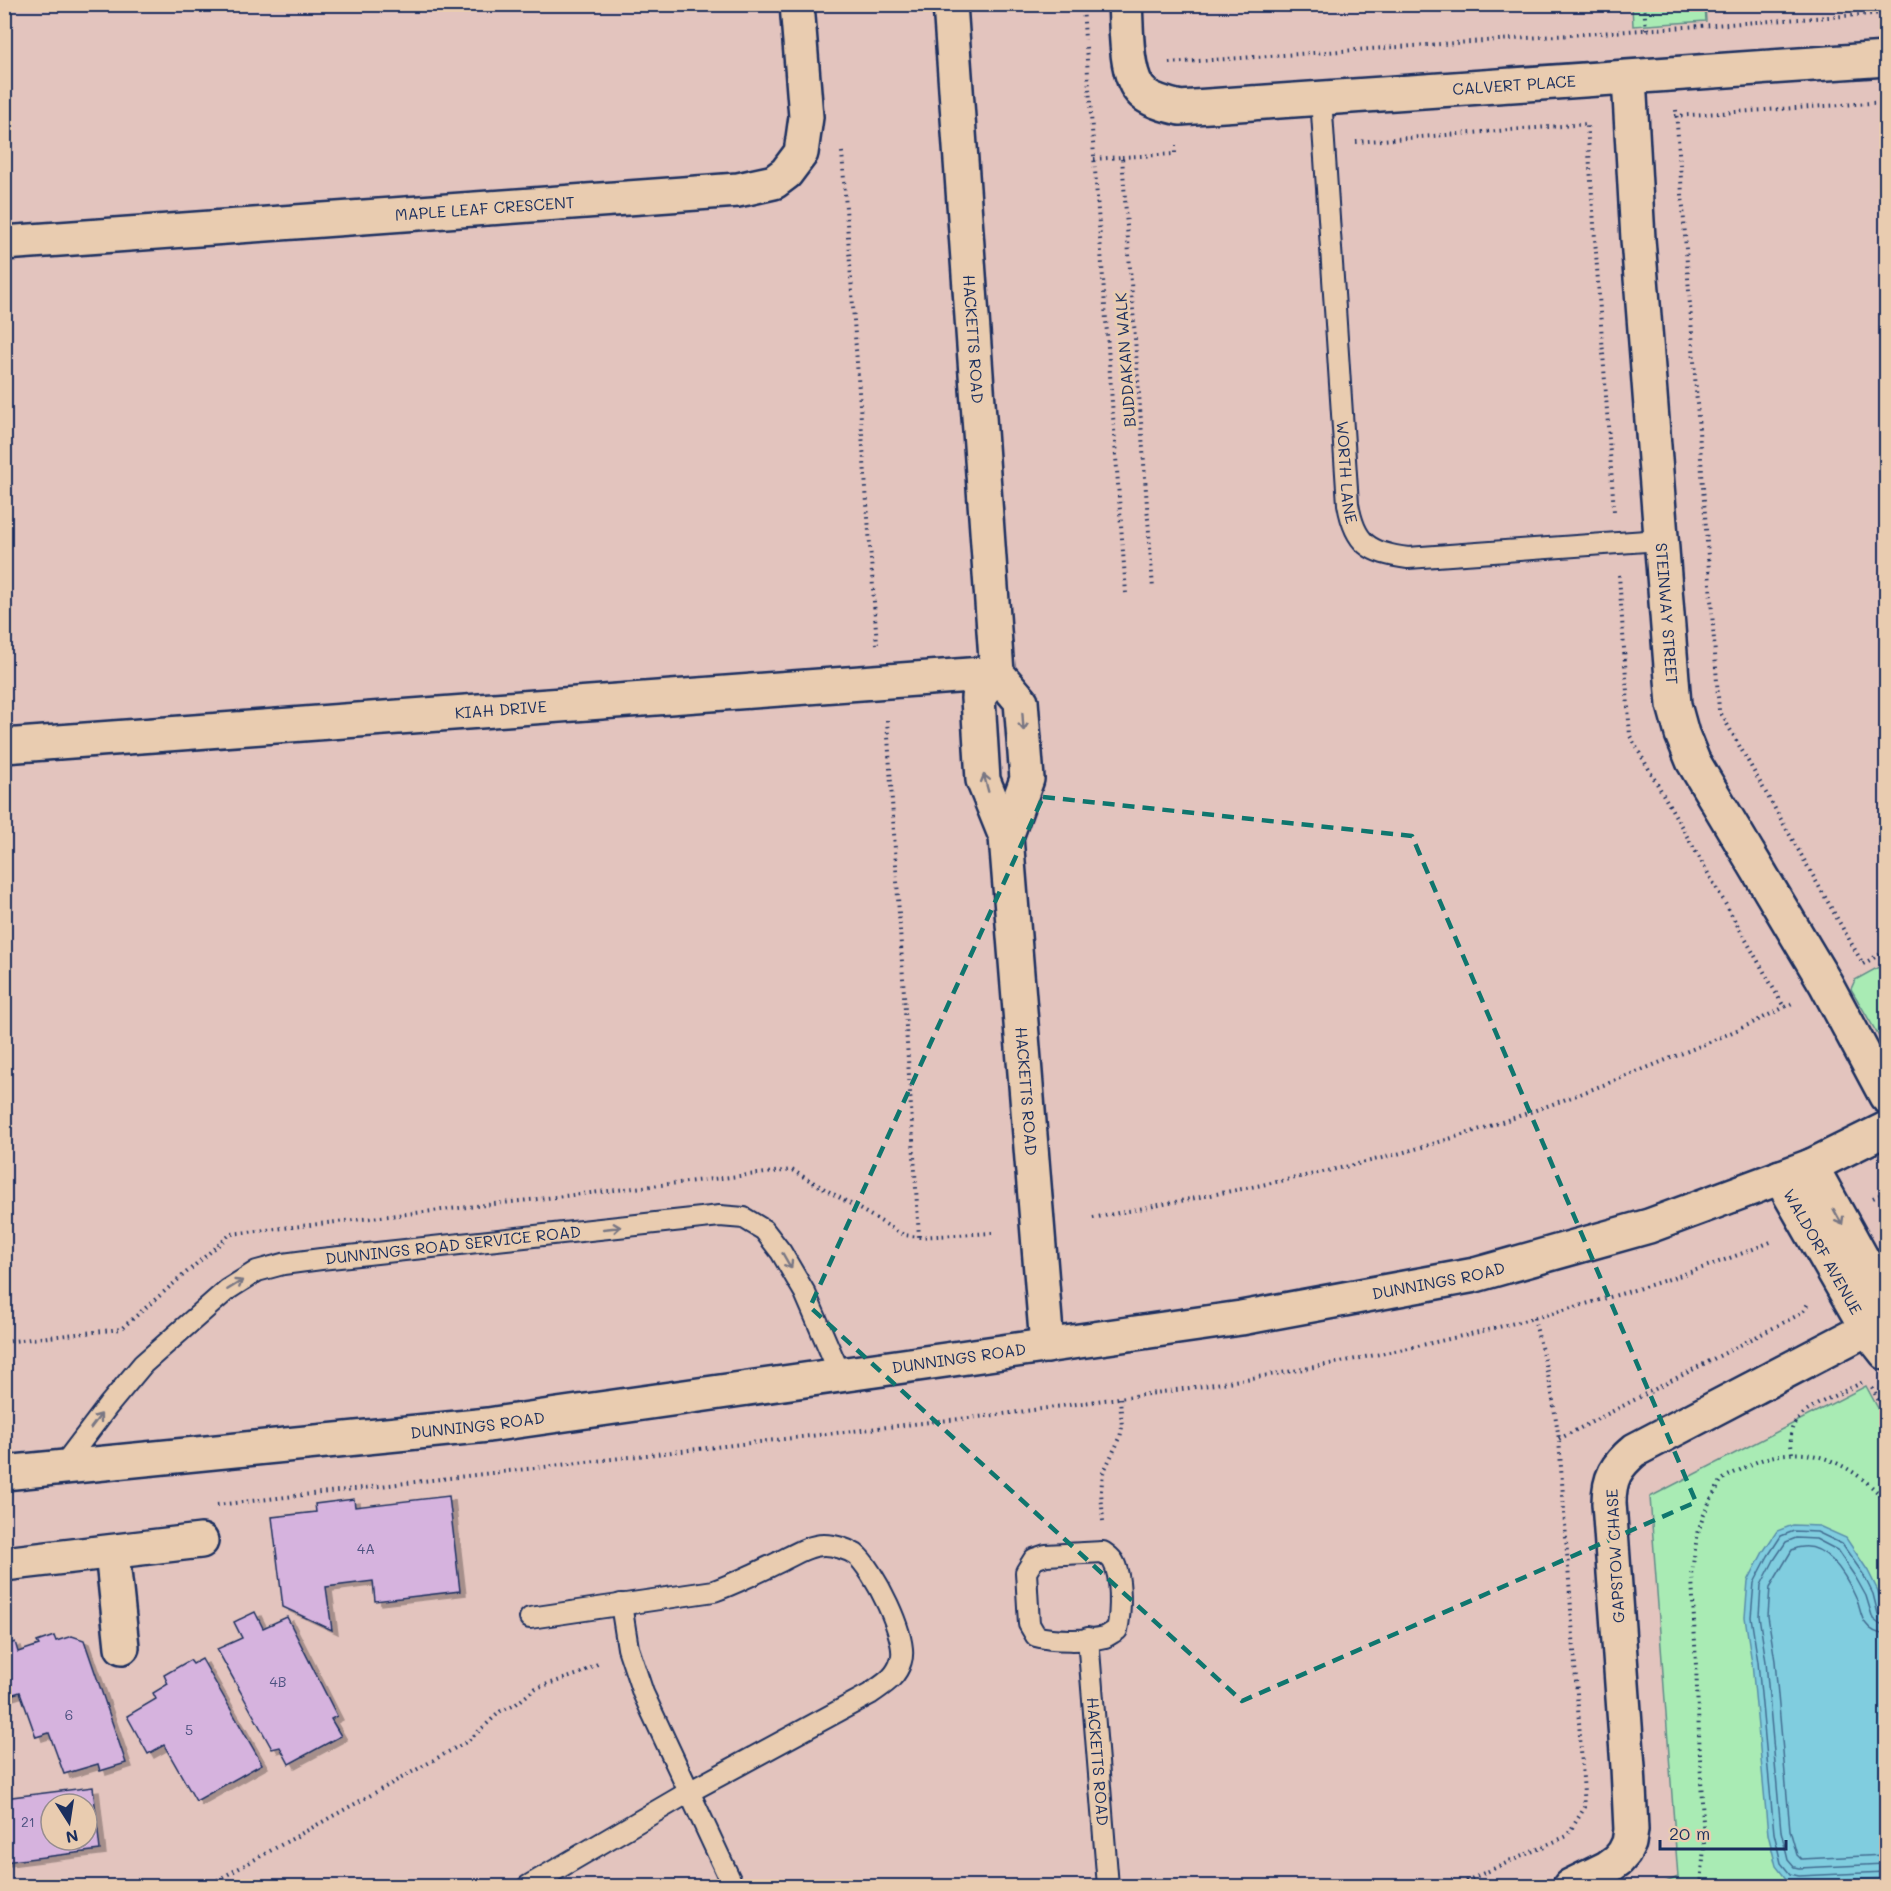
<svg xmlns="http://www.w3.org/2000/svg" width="1891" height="1891" font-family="Mali,sans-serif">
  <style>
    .green { fill: #a9ebb4; stroke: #628d89; stroke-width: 1.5 }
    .water { fill: #80cddf; stroke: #588eab; stroke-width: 1.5 }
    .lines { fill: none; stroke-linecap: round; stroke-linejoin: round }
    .shore { stroke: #436e92; stroke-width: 1.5 }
    .building { fill: #d6b3de; stroke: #1b2f5e; stroke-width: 1.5; fill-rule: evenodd; filter: url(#shadow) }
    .service-casing { stroke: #1b2f5e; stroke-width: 24 }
    .minor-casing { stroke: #1b2f5e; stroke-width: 38 }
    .tertiary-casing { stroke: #1b2f5e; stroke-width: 38 }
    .path { stroke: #1b2f5e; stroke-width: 4; stroke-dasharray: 1.5 4.5; stroke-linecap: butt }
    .service { stroke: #e9ccb0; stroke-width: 20 }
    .minor { stroke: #e9ccb0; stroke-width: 33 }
    .tertiary { stroke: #e9ccb0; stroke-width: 33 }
    .oneway { stroke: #787683 }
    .marked { fill: none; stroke: #0f766e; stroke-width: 4.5; stroke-dasharray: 12 8; stroke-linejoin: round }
    .labels { text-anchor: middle; stroke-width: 6; stroke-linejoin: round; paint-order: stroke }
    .number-label { font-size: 14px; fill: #4a507e }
    .street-label { font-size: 16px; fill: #1b2f5e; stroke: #e9ccb0 }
  </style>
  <defs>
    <filter id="shadow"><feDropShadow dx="6" dy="4" stdDeviation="0" flood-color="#0004"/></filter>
  </defs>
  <rect width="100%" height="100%" fill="#e3c4be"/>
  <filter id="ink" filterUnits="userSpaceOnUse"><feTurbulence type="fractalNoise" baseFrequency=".0167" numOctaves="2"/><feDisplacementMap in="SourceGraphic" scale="12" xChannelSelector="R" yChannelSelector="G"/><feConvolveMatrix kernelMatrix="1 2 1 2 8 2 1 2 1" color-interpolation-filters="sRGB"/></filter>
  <g filter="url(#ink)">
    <path class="green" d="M1632,5H1705L1706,21L1633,26Z
      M1886,963V1046L1881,1040L1851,989L1855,980Z
      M1866,1386L1886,1423V1886H1657L1678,1877L1650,1497Z"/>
    <path class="water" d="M1793,1525L1819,1526L1846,1538L1868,1571L1878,1591L1886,1621V1878L1798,1882L1787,1880L1776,1866L1768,1834L1752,1663L1745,1617L1748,1581L1763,1552L1777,1531Z"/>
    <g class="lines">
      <path class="shore" d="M1886,1617L1878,1614L1873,1594L1863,1574L1842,1544L1817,1532L1794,1531L1781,1536L1768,1556L1754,1583L1751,1617L1758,1662L1774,1833L1781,1863L1790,1874L1799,1876L1886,1872
        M1886,1625L1878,1623L1873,1619L1866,1596L1856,1578L1837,1550L1816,1539L1796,1538L1786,1542L1774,1560L1761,1585L1759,1616L1766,1662L1781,1831L1788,1860L1794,1867L1799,1868L1886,1864
        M1886,1634C1878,1634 1871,1631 1866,1624C1860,1617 1860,1606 1856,1598C1846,1575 1823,1535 1792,1550L1770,1587L1768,1616L1775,1661L1790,1830L1797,1855L1801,1859L1886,1855"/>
    </g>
    <path class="building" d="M449,1496L460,1591L375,1601L373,1581L326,1587L332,1630L283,1607L272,1517L316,1512L315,1504L354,1499L355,1507Z
      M255,1612L263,1628L287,1617L337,1716L331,1719L341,1736L289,1764L280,1747L272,1749L217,1649L242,1638L234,1622Z
      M54,1636L56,1641L72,1636L84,1640L126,1763L100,1771L98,1764L64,1774L49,1733L36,1737L20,1692L4,1697V1646L15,1642L18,1652L39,1645L37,1642Z
      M202,1659L262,1764L196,1801L164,1745L148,1754L127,1716L156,1699L153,1693L168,1684L164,1675L190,1660L193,1664Z
      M93,1787L100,1850L4,1862V1798ZM51,1804H87V1840H51Z"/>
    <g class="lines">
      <g class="service-casing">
        <g id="service">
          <path id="s1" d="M1321,98L1348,504C1355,544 1369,553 1408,558L1660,540"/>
          <path id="s2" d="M61,1468L108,1406L143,1364L227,1290L257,1271L283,1264L321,1259L720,1216L744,1218L764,1230L781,1252L805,1293L840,1374"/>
          <path d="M1103,1552C1106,1554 1111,1558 1113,1561C1122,1576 1121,1613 1117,1630C1113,1632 1109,1635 1105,1637C1088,1641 1052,1641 1036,1636L1029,1624L1026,1572L1034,1559L1046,1555Z"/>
          <path d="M621,1604L628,1648L643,1693L733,1886"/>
          <path id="s3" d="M1088,1638L1108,1886"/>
          <path d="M528,1886L689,1792L870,1694C884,1684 896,1678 901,1661C909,1639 873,1568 855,1554C847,1549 834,1545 824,1545C808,1545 792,1556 777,1563C756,1573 736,1583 714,1591L530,1618"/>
        </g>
      </g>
      <g class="minor-casing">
        <g id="minor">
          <path id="s4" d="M1125,4C1127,28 1124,80 1145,95C1155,102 1168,105 1180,108L1886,59"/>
          <path id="s5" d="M1629,78L1638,239L1674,705L1682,734L1693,761L1826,984L1886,1096"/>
          <path id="s6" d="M4,243L738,190L774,182L786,173L801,153L806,117L797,4"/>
          <path id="s7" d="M4,746L997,673"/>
          <path d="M1811,1166L1886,1302"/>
          <path id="s8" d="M1780,1177L1867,1329L1886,1353"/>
          <path d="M112,1552L122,1647"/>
          <path d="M4,1564L201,1541"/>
          <path d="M1570,1886L1607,1868L1618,1860L1624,1853L1629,1843L1631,1830L1628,1767L1609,1503C1609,1478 1616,1466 1635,1450L1886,1319"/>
        </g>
      </g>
      <g class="tertiary-casing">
        <g id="tertiary">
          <path id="s9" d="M950,4L997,673L1021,701L1027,779L1006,837"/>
          <path id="s10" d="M997,673L978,698L983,780L1006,837L1047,1346"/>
          <path id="s11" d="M4,1473L488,1425L1241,1318L1475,1275L1649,1226L1811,1166L1886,1129"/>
        </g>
      </g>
      <path class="path" d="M1083,4L1085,40
        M1644,4L1646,31
        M1086,47L1126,593
        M1169,63L1886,13
        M1676,110L1719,710L1863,964
        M1675,116L1886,102
        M1356,142L1587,124L1614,511
        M842,152L877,644
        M1122,157L1175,154V146
        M1094,159L1122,157L1153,589
        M1619,575L1630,736L1784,1007
        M887,720L919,1237
        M1863,964L1886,951
        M1873,1198L1886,1192
        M1093,1218C1187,1199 1281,1183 1374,1160C1466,1137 1556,1104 1644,1069C1695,1048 1746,1028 1794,1002
        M4,1342L121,1329L231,1234L792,1170L904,1235L919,1237L992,1233
        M1872,1388L1886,1414
        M1559,1439L1802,1313L1809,1302
        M1792,1453C1791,1445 1790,1437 1792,1429C1798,1408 1845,1392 1863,1382
        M217,1505L939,1421C1006,1415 1073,1404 1141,1395C1278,1376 1415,1350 1549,1314C1624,1294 1701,1271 1773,1241
        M1103,1521L1101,1491L1103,1473L1120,1438L1122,1427L1120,1398
        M207,1886L468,1741L501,1711L515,1705L536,1688L579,1674L601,1662
        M1455,1886L1567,1836L1585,1807L1559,1439L1551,1388L1534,1318
        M1701,1886L1704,1846L1692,1576C1695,1544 1698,1521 1715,1492C1717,1489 1719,1483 1722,1480C1728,1475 1739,1471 1746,1467C1799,1438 1848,1459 1886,1501"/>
      <use href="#service" class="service"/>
      <use href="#minor" class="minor"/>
      <use href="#tertiary" class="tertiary"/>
    </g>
    <defs><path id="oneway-shaft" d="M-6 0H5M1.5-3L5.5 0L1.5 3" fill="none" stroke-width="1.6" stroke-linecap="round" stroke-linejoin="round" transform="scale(1.5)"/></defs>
    <g class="oneway">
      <use href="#oneway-shaft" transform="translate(1023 722) rotate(86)"/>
      <use href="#oneway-shaft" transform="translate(986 783) rotate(-105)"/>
      <use href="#oneway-shaft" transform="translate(1838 1217) rotate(61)"/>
      <use href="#oneway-shaft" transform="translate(612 1228) rotate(-6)"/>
      <use href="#oneway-shaft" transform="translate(787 1261) rotate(60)"/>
      <use href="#oneway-shaft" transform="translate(235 1285) rotate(-32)"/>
      <use href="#oneway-shaft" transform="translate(96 1421) rotate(-53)"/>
    </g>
  </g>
  <path class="marked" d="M1043,797L1412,836L1696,1502L1242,1701L810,1307Z"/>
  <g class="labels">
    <g class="number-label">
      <text x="366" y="1554">4A</text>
      <text x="278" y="1687">4B</text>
      <text x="69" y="1720">6</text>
      <text x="189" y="1735">5</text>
      <text x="28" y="1827">21</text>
    </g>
    <g class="street-label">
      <text dy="6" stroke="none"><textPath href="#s4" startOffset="468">CALVERT PLACE</textPath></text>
      <text dy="6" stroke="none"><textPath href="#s6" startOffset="482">MAPLE LEAF CRESCENT</textPath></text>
      <text dy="6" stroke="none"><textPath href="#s9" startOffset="336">HACKETTS ROAD</textPath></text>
      <text transform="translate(1125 360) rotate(-94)" y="6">BUDDAKAN WALK</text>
      <text dy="6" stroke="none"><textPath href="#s1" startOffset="375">WORTH LANE</textPath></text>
      <text dy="6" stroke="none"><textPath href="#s5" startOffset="537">STEINWAY STREET</textPath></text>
      <text dy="6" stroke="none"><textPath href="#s7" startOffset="498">KIAH DRIVE</textPath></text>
      <text dy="6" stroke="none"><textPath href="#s10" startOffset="430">HACKETTS ROAD</textPath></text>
      <text dy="6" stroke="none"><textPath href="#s2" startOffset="478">DUNNINGS ROAD SERVICE ROAD</textPath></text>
      <text dy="6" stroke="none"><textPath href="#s8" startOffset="86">WALDORF AVENUE</textPath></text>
      <text dy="6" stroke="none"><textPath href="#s11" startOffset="1448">DUNNINGS ROAD</textPath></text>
      <text dy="6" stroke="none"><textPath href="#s11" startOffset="962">DUNNINGS ROAD</textPath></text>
      <text dy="6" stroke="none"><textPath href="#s11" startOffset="476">DUNNINGS ROAD</textPath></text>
      <text transform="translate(1615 1556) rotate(-93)" y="6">GAPSTOW CHASE</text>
      <text dy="6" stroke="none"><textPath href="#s3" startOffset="124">HACKETTS ROAD</textPath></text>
    </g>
  </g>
  <rect width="1891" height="1891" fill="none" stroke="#e9ccb0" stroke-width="24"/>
  <rect x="12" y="12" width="1867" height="1867" fill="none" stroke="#1b2f5e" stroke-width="2" filter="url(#ink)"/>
  <g transform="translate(69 1822) rotate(168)"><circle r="28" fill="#e9ccb0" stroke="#978d8f" stroke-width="1.5"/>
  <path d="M0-4.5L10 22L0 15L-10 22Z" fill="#1b2f5e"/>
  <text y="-9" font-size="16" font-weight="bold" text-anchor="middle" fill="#1b2f5e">N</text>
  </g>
  <path d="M1660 1840v9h126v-9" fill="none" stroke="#1b2f5e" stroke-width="3"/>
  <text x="1669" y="1840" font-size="18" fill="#1b2f5e" stroke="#e9ccb0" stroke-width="4.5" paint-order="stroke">20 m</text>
</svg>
